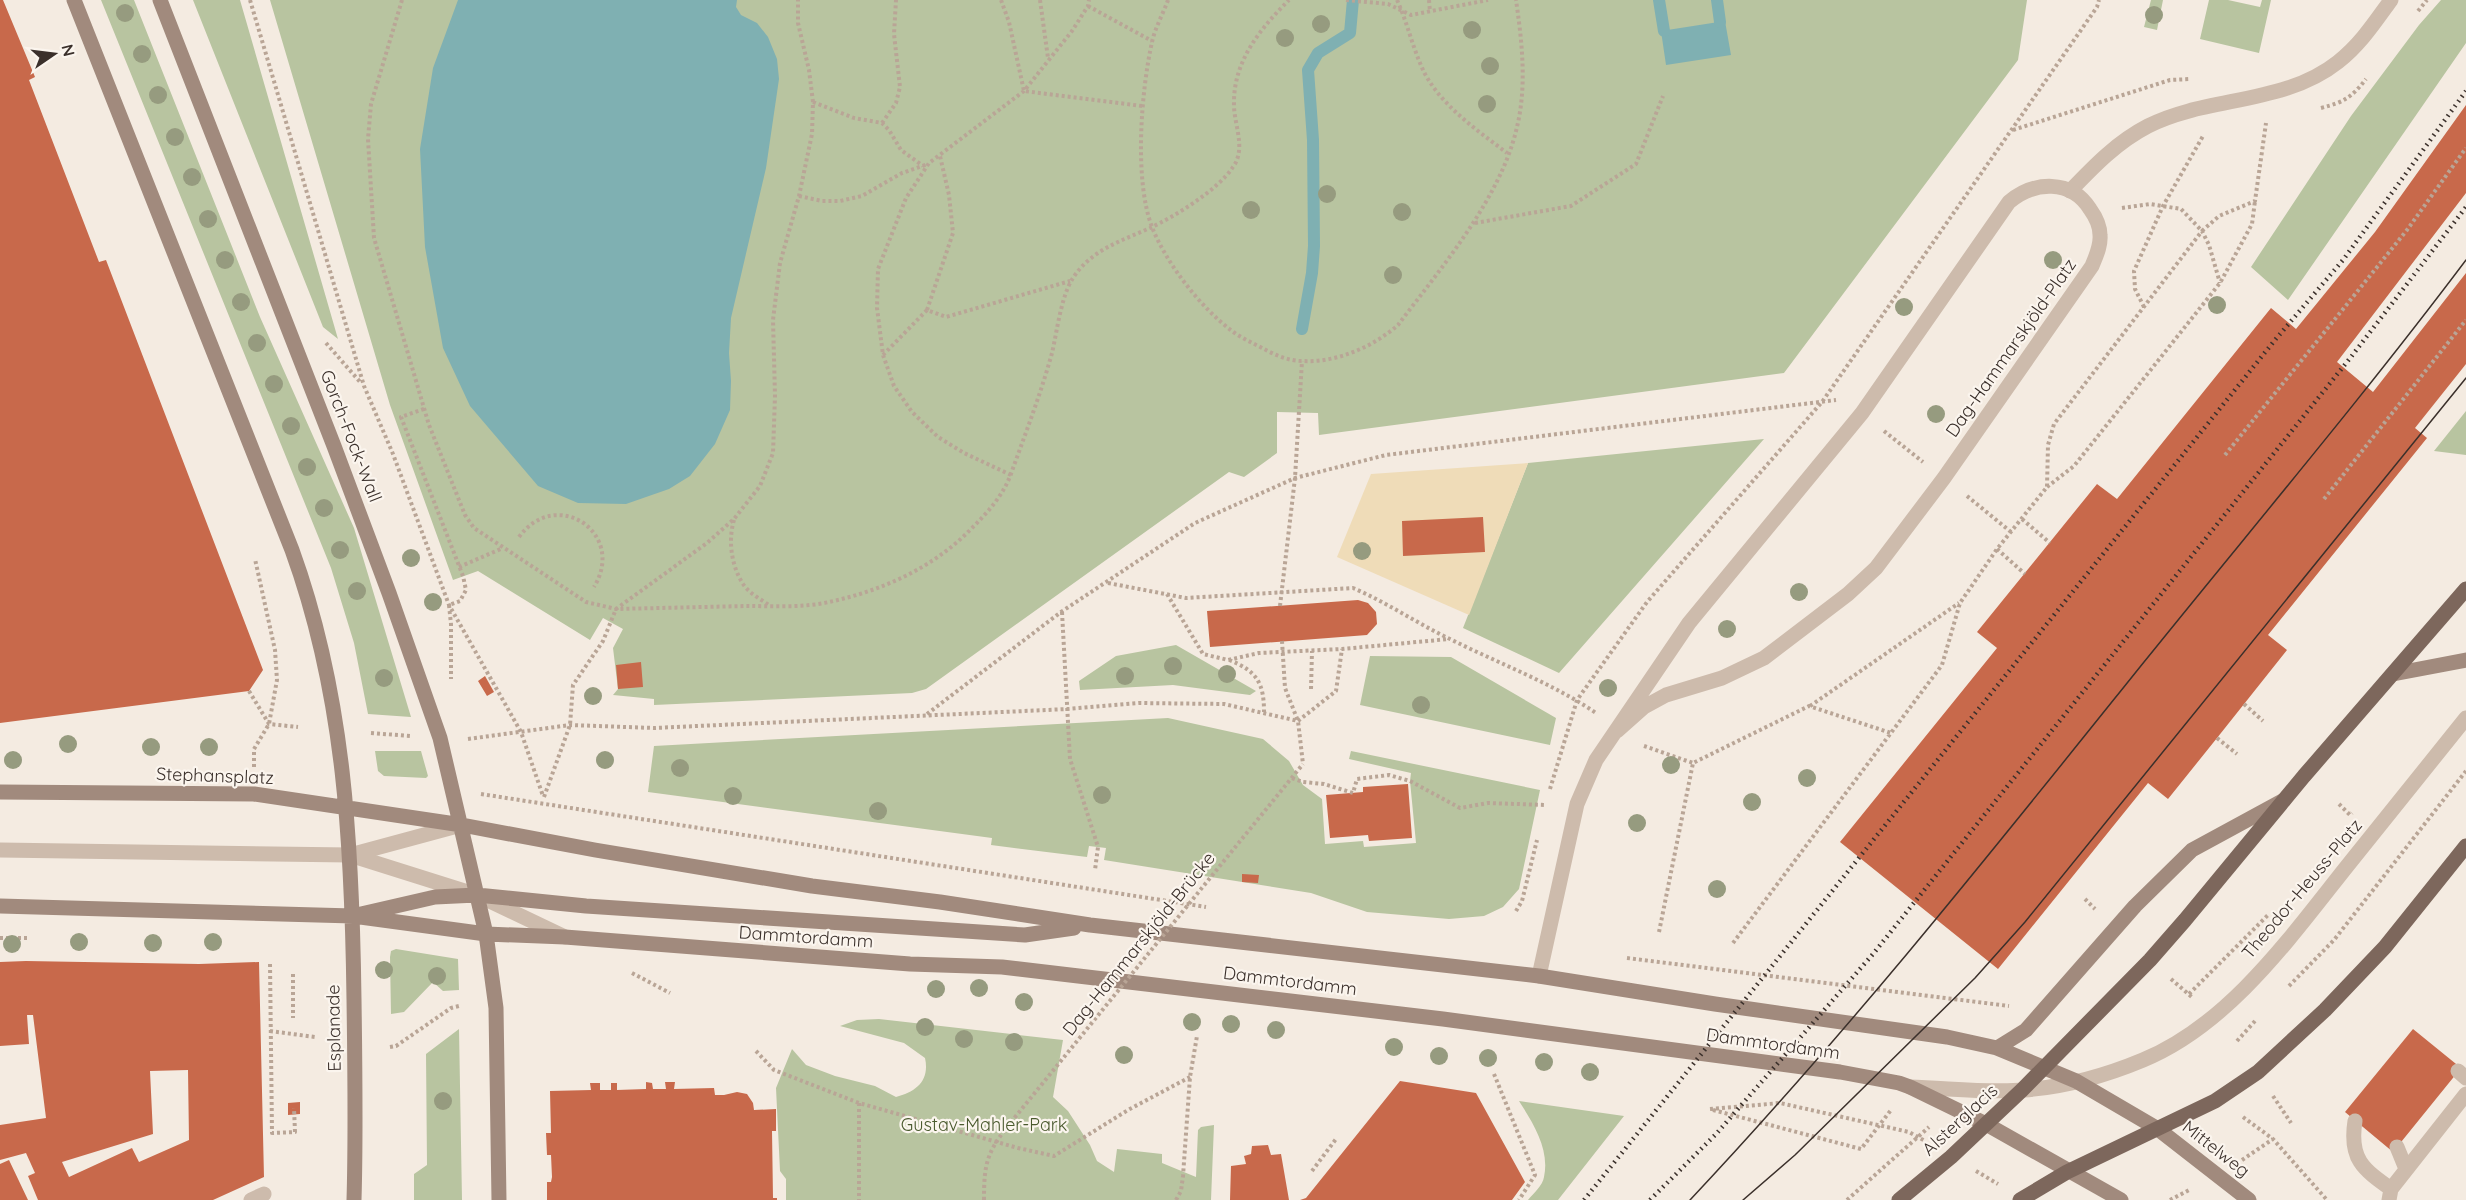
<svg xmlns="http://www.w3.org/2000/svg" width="2466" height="1200" font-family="Quicksand,sans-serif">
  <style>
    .green { fill: #b8c4a0 }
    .sand { fill: #efdcb8 }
    .water { fill: #7fb0b2 }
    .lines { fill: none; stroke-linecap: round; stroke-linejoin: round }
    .stream { stroke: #7fb0b2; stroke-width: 12 }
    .building { fill: #c8694b; fill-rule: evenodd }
    .path { stroke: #b9a596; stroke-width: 4; stroke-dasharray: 3 3; stroke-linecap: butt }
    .lane { stroke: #cdbbac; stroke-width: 15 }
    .street { stroke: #cdbbac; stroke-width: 15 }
    .secondary { stroke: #a18a7d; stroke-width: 15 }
    .primary { stroke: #7d675c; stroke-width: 15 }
    .tram { stroke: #3b302b; stroke-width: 1.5 }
    .rail { stroke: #3b302b; stroke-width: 4.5; stroke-dasharray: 1.5 4.5; stroke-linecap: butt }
    .path-bridge { stroke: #b9a596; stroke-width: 4; stroke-dasharray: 3 3; stroke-linecap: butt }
    .tree { fill: #969b7f }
    .labels { text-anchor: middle; stroke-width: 4.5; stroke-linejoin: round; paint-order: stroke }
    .street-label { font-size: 18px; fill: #3b302b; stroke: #fbf5ee }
    .park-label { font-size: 18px; fill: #4a5a2e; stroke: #fbf5ee }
  </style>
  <rect width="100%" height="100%" fill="#f4ebe1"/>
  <path class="green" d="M101,0H134L260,317L354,528L411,717L368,714L354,643L331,568Z
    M193,0H240L338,339L323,327Z
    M270,0H2027L2018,60L1784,373L1319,435L1318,413L1277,412V453L1244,477L1229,472L926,689L912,693L654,705V699L613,695L618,689L613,648L623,629L603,618L590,640L478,571L453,580L390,405Z
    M2151,0H2163L2157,30L2144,27Z
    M2209,0H2228L2260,7L2262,0H2271L2259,53L2200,39Z
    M2441,0H2466V43L2288,300L2251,267L2351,116L2419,25Z
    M2466,411V455L2434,451Z
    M1764,439L1559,673L1463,628L1528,463Z
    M1176,645L1256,691L1250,695L1173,685L1080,690L1079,681L1116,656Z
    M1370,656L1451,657L1556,718L1550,745L1360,705Z
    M1168,718L1263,739L1289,761L1303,785L1322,799L1325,844L1363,841L1364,847L1416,843L1410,781L1411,773L1349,759L1351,751L1540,790L1519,889L1503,907L1484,916L1449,919L1367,912L1311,893L1104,860L1106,848L1089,846L1087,857L991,845L992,838L648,792L654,746Z
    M375,751H421L428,776L426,778L384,776L378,771Z
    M396,949L458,959L459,990L443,991L433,982L404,1012L391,1014L390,957L391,951Z
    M879,1019L1063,1040L1053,1097L1068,1111L1090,1145L1097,1161L1114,1172L1117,1149L1162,1154V1163L1196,1177L1198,1130L1201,1127L1214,1125L1211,1200H786V1179L780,1171L776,1088L792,1049L806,1065L835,1076L875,1086L896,1097C916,1092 930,1081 925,1058L904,1043L840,1026L857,1020Z
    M459,1029L462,1200H414V1174L427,1165L426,1054Z
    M1519,1101L1624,1116L1558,1200H1528C1533,1194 1543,1185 1544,1177C1550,1149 1533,1123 1519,1101Z"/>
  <path class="sand" d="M1528,463L1469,615L1337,557L1371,474Z"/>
  <path class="water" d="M458,0H737L736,7L741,15L757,23L768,37L777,59L779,79L766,168L731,318L729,353L731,381L730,410L715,444L690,476L669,489L626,504L578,503L538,486L470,406L443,348L425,247L420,149L433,68Z
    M1725,21L1731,55L1666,65L1661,31Z"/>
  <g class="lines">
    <path class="stream" d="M1659,0L1664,31
      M1717,0L1720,22
      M1302,329L1312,273L1314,246L1313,140L1308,70L1318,53L1350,33L1353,0"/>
  </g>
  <path class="building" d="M0,0H3L35,77L29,80L99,262L106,260L263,670L249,691L0,723Z
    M2466,105V193L2337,362L2373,392L2466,273V364L2415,428L2427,438L2268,635L2287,650L2217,738L2168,799L2148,783L1998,969L1840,842L1997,648L1977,632L2097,484L2117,499L2271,308L2296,329L2375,232Z
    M1483,517L1485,552L1403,556L1402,521Z
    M1358,600L1368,603L1376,612L1377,624L1367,635L1210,647L1207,611Z
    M641,662L643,687L618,689L616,665Z
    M485,676L494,692L487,696L478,681Z
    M1408,784L1412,838L1369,841L1368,835L1330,838L1326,795L1363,792V787Z
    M1242,874L1259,875L1258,883L1242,882Z
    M26,961L199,964L259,962L264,1177L213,1200H38L28,1176L35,1173L26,1153L0,1160V1125L46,1118L33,1015H27L29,1044L0,1046V962ZM188,1070L189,1140L139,1162L132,1148L69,1177L62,1162L153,1134L150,1071Z
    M2413,1029L2461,1068L2393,1152L2345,1112Z
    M1400,1081L1476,1093L1525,1182L1512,1200H1300L1306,1198Z
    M646,1082L652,1083L653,1089H666L665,1082H675L674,1089L714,1088L715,1095H724L737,1092L747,1094L753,1103L754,1110L776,1109V1131H772L773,1198H777V1200H547V1182H551L552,1177L551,1155H547L546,1133H551L550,1091L591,1090L590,1083H600V1090H611V1083H617V1090L646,1089Z
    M300,1102V1114L288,1115V1103Z
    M1268,1145L1271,1155L1281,1154L1289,1200H1230L1231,1166L1246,1164L1244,1156L1251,1154L1252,1146Z
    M9,1160L28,1200H0V1164Z"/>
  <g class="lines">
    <path class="path" d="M250,0L364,386L393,454L449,605L521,732L543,796
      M402,0L371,104L368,139L374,238L429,425L465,515L474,528L586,602L616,609C659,608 703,607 746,606C773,606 803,608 829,602C881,591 933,568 970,530C988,512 1004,495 1012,471C1026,432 1041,393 1052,353C1057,332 1061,296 1073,278C1091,250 1121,241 1150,228C1175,216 1217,191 1233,167C1247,148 1233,123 1234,102C1234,60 1261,28 1289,0
      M1001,0L1009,22L1024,91L1142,106
      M1040,0L1048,58
      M1168,0C1163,14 1155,28 1152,42C1141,92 1134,180 1152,227C1166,263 1201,308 1232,331C1241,338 1253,343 1264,349C1275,355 1289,361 1302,361C1336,363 1373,347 1398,325C1441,268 1501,198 1517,127C1527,86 1522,41 1516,0
      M1346,0L1388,4L1411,15L1488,0
      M1397,0C1408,24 1413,50 1425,74C1444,108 1477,130 1507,153
      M1429,0L1430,12
      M1088,6L1152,41
      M2418,11L2427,0
      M813,102L854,118L882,123L889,130L901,150L923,166
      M2321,108C2344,102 2351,98 2366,79
      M882,123L896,103L900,87L894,34L896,0
      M2013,130L2170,80L2190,79
      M799,196L822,201H840L862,196L902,173L928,164
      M2122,208L2150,204L2181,209L2202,231L2219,216L2255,201L2266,123
      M1475,223L1571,206L1636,164L1663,96
      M2144,307L2135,289L2134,271L2163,206L2203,136
      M927,310L953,233L949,195L940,156
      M326,343L361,383
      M883,355L927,310L946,317L1070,281
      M424,409L401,417L463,576L466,590L460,601L449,605
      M1884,431L1923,462
      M2225,455L2407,230L2466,148
      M1011,475L964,453L938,437L912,412L894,386L883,355L877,308L878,269L906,198L929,163L1024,91L1072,31L1088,6L1089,0
      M2047,487L2074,466L2220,283L2252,224L2255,201
      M1967,496L2011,532
      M2324,499L2466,320
      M2022,519L2050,543
      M734,520C728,540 731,565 743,584C749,593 760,599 769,605
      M519,537C556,486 627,533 594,587
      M1997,549L2025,574
      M459,567L503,548
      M1108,583L1186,598L1353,588C1388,603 1418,624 1452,640C1500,664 1552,683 1596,713
      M1167,594L1203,654L1228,660L1259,653L1342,649L1449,639
      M449,605L451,624V679
      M1280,606L1295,478L1302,361
      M1062,612L1070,759L1098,847L1095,870
      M1282,641L1285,688L1298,721L1303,764
      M1229,660C1257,671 1264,683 1264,712
      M1311,689L1312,651
      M249,691L269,724L298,727
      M2244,704L2263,721
      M1810,706L1959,603
      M927,714L1061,612L1195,523L1295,478L1386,455L1836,400
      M1298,721L1336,691L1342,649
      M371,733L410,736
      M2217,738L2237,754
      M468,739L570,725L654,728L1068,709L1139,703L1224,704L1298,721
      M1644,746L1693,763
      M254,767V749L269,724L277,680L275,650L255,559
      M1292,778L1303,782L1324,784L1353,793L1357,779L1389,775L1410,781L1460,808L1488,803L1546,805
      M1550,789L1577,700L1647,602L1822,402L2097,7L2099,0
      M481,794L1206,907
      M544,797L570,725L573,685L603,641L616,609L707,543L734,519L760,486L773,453L775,396L773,320L780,263L799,196L812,134L813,102L809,70L798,23V0
      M2339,804L2350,815L2352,813
      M2085,899L2095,909
      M1516,911L1522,901L1537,840
      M1659,932L1693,763L1809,706L1891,733
      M0,938H29
      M1733,943L1942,665L1960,603L1997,549L2047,487L2048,445L2054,424L2202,231L2209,245L2220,283
      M1627,958L2009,1006
      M270,964L272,1133L295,1132L294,1108
      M632,973L670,993
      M293,974V1018
      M2171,979L2193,998
      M2289,986L2334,940L2466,771
      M2189,994L2268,915
      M270,1031L315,1037
      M2237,1041L2255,1021
      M390,1047L396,1046L451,1008L459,1006
      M756,1051L774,1070L859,1103L1018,1148L1054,1156L1128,1110L1190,1077
      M1494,1074L1535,1175L1519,1200
      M2273,1096L2291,1123
      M859,1103V1200
      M1710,1109L1780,1103L1909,1132L1925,1141
      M1713,1110L1861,1149L1891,1110
      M2243,1117L2273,1139L2327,1200
      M2242,1160L2273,1139
      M1312,1171L1336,1139
      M1976,1171L1998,1184
      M984,1200C984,1166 986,1154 1007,1127
      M1176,1200L1181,1191L1183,1176L1190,1077L1197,1036
      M1847,1200L1929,1127
      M2170,1200L2191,1189"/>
    <path class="lane" d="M2070,191C2094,166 2117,142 2148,126C2207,96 2284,105 2338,62C2360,45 2375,22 2391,0
      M0,850L350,855L461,825
      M350,855L477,895L565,937
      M2458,1071L2466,1078
      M1910,1087C1948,1088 1987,1093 2024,1090C2064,1087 2107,1075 2143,1060C2231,1024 2294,932 2352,860C2390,813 2428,766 2466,718
      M2355,1121C2349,1159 2363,1169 2391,1189
      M2397,1147L2406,1169
      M2389,1200L2391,1189L2466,1094"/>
    <path class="street" d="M1539,976L1577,804L1596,760L1689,623L1862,413L2009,202C2034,181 2071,179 2090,209C2095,216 2100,226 2100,235C2101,246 2096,256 2092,266L1944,478L1876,568L1848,594L1764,658L1722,678L1666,695L1644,707L1617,731
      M251,1200L264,1194"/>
    <path class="secondary" d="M74,0L292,550C345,696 352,846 354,999C355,1066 356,1133 354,1200
      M160,0L334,446L389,593L440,738L486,934L496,1008L499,1200
      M2393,674L2466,660
      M0,792L254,794L462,825L595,850L812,886L940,902L1090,925L1539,976L1715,1004L1947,1037L1997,1048L2076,1081L2158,1129L2249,1200
      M0,906L353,916L486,934L565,937L910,964L1002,967L1443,1019L1840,1072L1899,1083L1910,1087L1986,1124L2121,1200
      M361,914L435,897L477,895L586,906L1025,935L1074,928
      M1997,1048L2026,1030L2135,906L2192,850L2284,800"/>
    <path class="primary" d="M1899,1200L1951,1157L2022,1090L2150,960L2185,920L2304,776L2466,589
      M2020,1200L2067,1172L2215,1101L2258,1072L2325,1010L2385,947L2466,846"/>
    <path class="tram" d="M1690,1200C1851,1029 1997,845 2144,662C2252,528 2363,397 2466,260
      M1743,1200L1795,1155L1975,978L2025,922L2466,378"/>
    <path class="rail" d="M1584,1200L2275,340L2343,260L2466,91
      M1650,1200L1717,1133L1873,954L2351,357L2466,207"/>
    <path class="path-bridge" d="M1007,1127L1303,764"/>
  </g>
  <g class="tree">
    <circle cx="125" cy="13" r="9"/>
    <circle cx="2154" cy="15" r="9"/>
    <circle cx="1321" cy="24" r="9"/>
    <circle cx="1472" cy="30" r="9"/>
    <circle cx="1285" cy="38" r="9"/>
    <circle cx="142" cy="54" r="9"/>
    <circle cx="1490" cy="66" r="9"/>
    <circle cx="158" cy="95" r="9"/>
    <circle cx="1487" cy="104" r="9"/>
    <circle cx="175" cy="137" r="9"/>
    <circle cx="192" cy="177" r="9"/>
    <circle cx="1327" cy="194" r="9"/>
    <circle cx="1251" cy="210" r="9"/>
    <circle cx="1402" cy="212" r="9"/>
    <circle cx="208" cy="219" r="9"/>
    <circle cx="225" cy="260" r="9"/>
    <circle cx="2053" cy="260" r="9"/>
    <circle cx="1393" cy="275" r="9"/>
    <circle cx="241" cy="302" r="9"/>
    <circle cx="2217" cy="305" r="9"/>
    <circle cx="1904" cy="307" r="9"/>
    <circle cx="257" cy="343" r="9"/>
    <circle cx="274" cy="384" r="9"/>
    <circle cx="1936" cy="414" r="9"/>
    <circle cx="291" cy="426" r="9"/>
    <circle cx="307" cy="467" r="9"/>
    <circle cx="324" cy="508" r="9"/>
    <circle cx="340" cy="550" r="9"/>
    <circle cx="1362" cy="551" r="9"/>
    <circle cx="411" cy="558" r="9"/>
    <circle cx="357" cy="591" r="9"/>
    <circle cx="1799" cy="592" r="9"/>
    <circle cx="433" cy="602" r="9"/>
    <circle cx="1727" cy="629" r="9"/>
    <circle cx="1173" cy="666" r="9"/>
    <circle cx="1227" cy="674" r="9"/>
    <circle cx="1125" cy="676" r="9"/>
    <circle cx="384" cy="678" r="9"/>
    <circle cx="1608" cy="688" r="9"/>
    <circle cx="593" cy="696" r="9"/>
    <circle cx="1421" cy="705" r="9"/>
    <circle cx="68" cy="744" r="9"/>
    <circle cx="151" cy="747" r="9"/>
    <circle cx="209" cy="747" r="9"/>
    <circle cx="13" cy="760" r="9"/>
    <circle cx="605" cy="760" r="9"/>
    <circle cx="1671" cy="765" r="9"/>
    <circle cx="680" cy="768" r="9"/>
    <circle cx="1807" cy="778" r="9"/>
    <circle cx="1102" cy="795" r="9"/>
    <circle cx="733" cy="796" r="9"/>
    <circle cx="1752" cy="802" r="9"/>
    <circle cx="878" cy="811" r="9"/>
    <circle cx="1637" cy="823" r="9"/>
    <circle cx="1717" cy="889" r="9"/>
    <circle cx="79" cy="942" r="9"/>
    <circle cx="213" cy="942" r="9"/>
    <circle cx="153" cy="943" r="9"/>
    <circle cx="12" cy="944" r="9"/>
    <circle cx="384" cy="970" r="9"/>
    <circle cx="437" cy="976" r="9"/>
    <circle cx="979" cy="988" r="9"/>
    <circle cx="936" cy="989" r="9"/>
    <circle cx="1024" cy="1002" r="9"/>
    <circle cx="1192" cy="1022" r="9"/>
    <circle cx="1231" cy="1024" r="9"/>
    <circle cx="925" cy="1027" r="9"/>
    <circle cx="1276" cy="1030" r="9"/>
    <circle cx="964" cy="1039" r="9"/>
    <circle cx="1014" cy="1042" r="9"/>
    <circle cx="1394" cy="1047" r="9"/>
    <circle cx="1124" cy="1055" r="9"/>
    <circle cx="1439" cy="1056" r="9"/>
    <circle cx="1488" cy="1058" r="9"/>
    <circle cx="1544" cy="1062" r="9"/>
    <circle cx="1590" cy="1072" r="9"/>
    <circle cx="443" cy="1101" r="9"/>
  </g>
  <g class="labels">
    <g class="street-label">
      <text transform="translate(2011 348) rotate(-55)" y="6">Dag-Hammarskjöld-Platz</text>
      <text transform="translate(351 436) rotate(69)" y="6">Gorch-Fock-Wall</text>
      <text transform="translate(215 776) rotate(2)" y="6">Stephansplatz</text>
      <text transform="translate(2302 889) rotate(-50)" y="6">Theodor-Heuss-Platz</text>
      <text transform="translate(806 937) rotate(4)" y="6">Dammtordamm</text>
      <text transform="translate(1139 944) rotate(-51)" y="6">Dag-Hammarskjöld-Brücke</text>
      <text transform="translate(1290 981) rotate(7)" y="6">Dammtordamm</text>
      <text transform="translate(334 1028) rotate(-91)" y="6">Esplanade</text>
      <text transform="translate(1773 1044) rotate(8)" y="6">Dammtordamm</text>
      <text transform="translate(1960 1120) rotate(-43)" y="6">Alsterglacis</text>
      <text transform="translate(2216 1149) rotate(38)" y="6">Mittelweg</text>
    </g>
    <g class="park-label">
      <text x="984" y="1131">Gustav-Mahler-Park</text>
    </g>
  </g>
  <g transform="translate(54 54) rotate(76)" stroke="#fbf5ee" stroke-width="4.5" paint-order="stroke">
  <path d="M0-4.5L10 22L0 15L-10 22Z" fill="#3b302b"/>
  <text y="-9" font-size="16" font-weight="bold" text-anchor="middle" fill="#3b302b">N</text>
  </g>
</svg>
